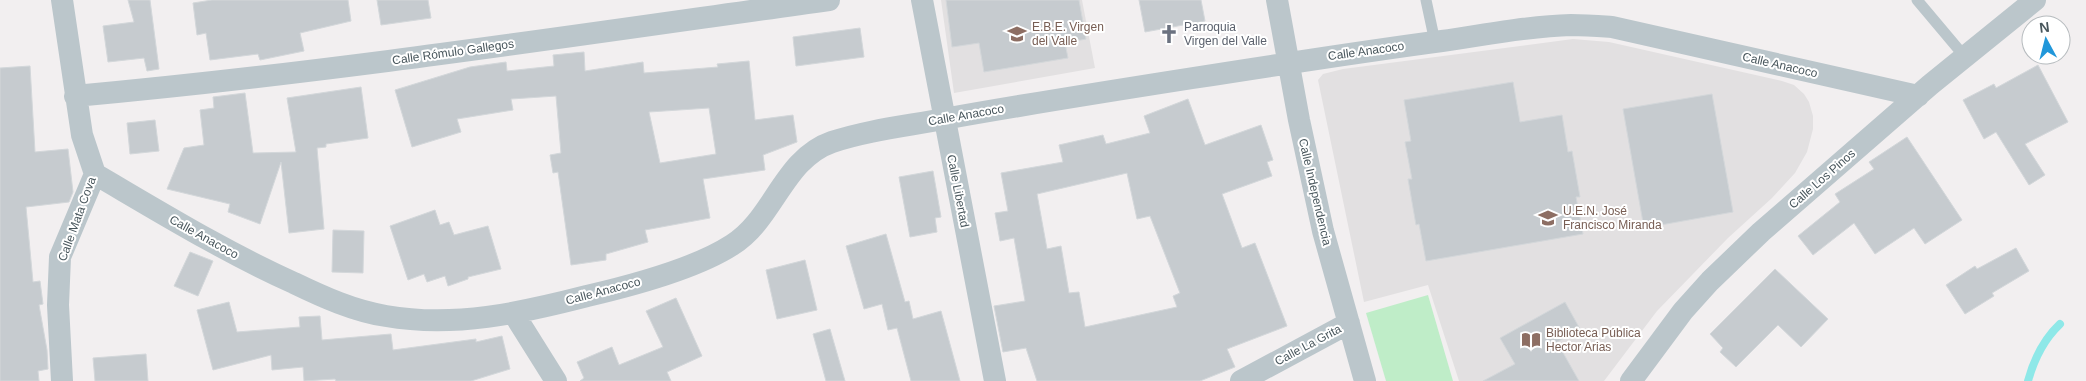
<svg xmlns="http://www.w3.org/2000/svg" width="2086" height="381" font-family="Helvetica,sans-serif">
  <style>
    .education { fill: #e2e0e1 }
    .green { fill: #bfedc8 }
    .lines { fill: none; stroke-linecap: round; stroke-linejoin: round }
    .stream { stroke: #8ee8e8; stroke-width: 8 }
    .building { fill: #c6cbcf; stroke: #d3d7da; fill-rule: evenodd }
    .lane { stroke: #bbc6cb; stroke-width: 11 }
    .street { stroke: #bbc6cb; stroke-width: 22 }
    .labels { text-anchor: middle; stroke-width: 4; stroke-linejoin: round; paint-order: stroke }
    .education-label { font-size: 12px; fill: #785e54; stroke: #fff; text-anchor: start }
    .worship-label { font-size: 12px; fill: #5b616d; stroke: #fff; text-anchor: start }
    .street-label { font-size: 12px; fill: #48565c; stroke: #fff }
  </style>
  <rect width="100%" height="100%" fill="#f2eff0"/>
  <path class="education" d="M941,0H1082L1095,68L954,93Z
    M1573,39L1609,42L1782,81L1794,85L1804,94L1809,102L1813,116V129L1807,152L1795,173L1772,198L1728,238L1657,311L1604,381H1459L1428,285L1364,302L1318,80L1323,74L1343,69Z"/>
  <path class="green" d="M1428,295L1453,381H1386L1366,313Z"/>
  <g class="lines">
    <path class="stream" d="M2028,381C2034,359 2043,340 2060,324"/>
  </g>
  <path class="building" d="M128,0H150L159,69L147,71L144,58L108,62L103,26L134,22Z
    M212,0H348L351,21L300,33L304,51L260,60L258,54L210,60L206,33L197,35L193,3Z
    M377,0H428L431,18L381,25Z
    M946,0H1079L1086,39L1065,43L1068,58L984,72L979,43L952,47Z
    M1139,0H1201L1205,21L1145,32Z
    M860,28L864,57L796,66L793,37Z
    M584,52L585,71L643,62L644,73L718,67L717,64L749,61L755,120L793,115L797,142L763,155L765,170L703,179L710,218L645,230L648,242L606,254V260L571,265L558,172L553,173L550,155L561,153L556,96L511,99L513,110L457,119L461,132L412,147L395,90L470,67L506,62L507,71L554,66L553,55ZM709,108L716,154L660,163L649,112Z
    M2038,65L2068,122L2025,144L2045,175L2029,185L1996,132L1984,139L1963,100L1994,84L1996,88Z
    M30,66L35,152L68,149L73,192L69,202L26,207L33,282L40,281L43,304L39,305L47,350L48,369L38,371L39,381H0V68Z
    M1513,82L1520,122L1562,115L1568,152L1572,151L1580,197H1576L1583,234L1426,261L1419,224L1416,225L1408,179H1412L1405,142L1411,141L1404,100Z
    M361,87L368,138L326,144V147L317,148L324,229L289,233L281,162L260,224L228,212L230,204L167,189L184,148L204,145L200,110L214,108L213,97L245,93L253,153L296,152L287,98Z
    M1712,94L1733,212L1644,228L1623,109Z
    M1188,99L1205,145L1261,125L1273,160L1267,162L1272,176L1222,194L1242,248L1255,243L1287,326L1227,349L1235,367L1200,381H1037L1026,348L1003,352L994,306L1025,301L1014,238L1000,241L995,213L1008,211L1001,173L1063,162L1059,145L1103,135L1106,144L1150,133L1144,116ZM1127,173L1137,219L1150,216L1180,293L1173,296L1177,307L1085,327L1079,292L1069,293L1061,246L1047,249L1037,194Z
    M155,120L159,151L130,154L127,123Z
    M1907,137L1962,220L1925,244L1914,228L1875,254L1854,223L1813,255L1798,236L1840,202L1835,194L1874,169L1869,162Z
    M933,171L941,217L935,218L937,232L910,237L899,177Z
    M435,210L440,225L449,222L454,235L488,226L501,269L468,277V279L448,286L445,276L427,282L424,274L408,280L390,226Z
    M333,230L364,231L363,273L332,272Z
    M886,234L905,302L909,301L913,319L941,311L960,381H911L897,328L888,330L882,304L864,309L846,246Z
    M2016,248L2029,271L1992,293L1994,296L1965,314L1946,285L1975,266L1977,269Z
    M190,252L213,261L198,296L174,286Z
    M805,260L817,310L777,319L766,270Z
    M1775,269L1828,319L1801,347L1778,325L1736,367L1720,352L1723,348L1710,334Z
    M676,298L702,356L667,372L671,381H580L584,378L577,362L612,347L619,365L663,347L646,311Z
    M229,302L237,332L300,327L299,317L320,316L322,340L391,334L393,350L476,339V342L502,336L510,369L471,381H336L335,379L304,381L303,367L272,370L271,355L213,370L197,310Z
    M1565,302L1580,329L1557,342L1579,381H1483L1515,364L1500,338Z
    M830,329L845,381H826L813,334Z
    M146,354L148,381H95L93,358Z"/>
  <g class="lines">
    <path class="lane" d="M1426,0L1435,42
      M1917,0L1965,57"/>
    <path class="street" d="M922,0L995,381
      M1277,0L1299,120L1323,231L1365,381
      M75,96C328,73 578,35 829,0
      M95,174C160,212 225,252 294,283C323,297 354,311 386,316C454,328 521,313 587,296C630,286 695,269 732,245C774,219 783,159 832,142C868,130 907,126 944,119C1027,104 1110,91 1193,78C1276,65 1359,52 1442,41C1485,35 1528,26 1571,25C1585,25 1598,26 1612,27L1918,96
      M514,314L556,381
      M62,381L58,305L60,257L95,174L82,135L62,0
      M1241,381L1349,323
      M1631,381L1683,311L1710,281L1761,232L1930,85L2035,0"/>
  </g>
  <defs>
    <g id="school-bare" transform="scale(1.5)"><path d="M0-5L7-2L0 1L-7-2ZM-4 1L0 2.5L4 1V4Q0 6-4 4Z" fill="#8d6e63" stroke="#fff" stroke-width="2.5" paint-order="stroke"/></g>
    <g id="church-bare" transform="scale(1.5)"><path d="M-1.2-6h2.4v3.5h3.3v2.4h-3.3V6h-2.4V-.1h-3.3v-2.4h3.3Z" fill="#6b7280" stroke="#fff" stroke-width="2.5" paint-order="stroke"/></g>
    <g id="library-bare" transform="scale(1.5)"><path d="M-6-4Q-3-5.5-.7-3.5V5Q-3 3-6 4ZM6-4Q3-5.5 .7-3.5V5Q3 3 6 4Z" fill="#8d6e63" stroke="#fff" stroke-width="2.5" paint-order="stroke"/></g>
  </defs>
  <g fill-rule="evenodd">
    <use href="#school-bare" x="1017" y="34"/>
    <use href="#church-bare" x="1169" y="34"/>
    <use href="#school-bare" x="1548" y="218"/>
    <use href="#library-bare" x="1531" y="340"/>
  </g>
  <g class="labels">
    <g class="education-label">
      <text x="1032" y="31">E.B.E. Virgen<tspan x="1032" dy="14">del Valle</tspan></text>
      <text x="1563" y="215">U.E.N. José<tspan x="1563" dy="14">Francisco Miranda</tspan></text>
      <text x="1546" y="337">Biblioteca Pública<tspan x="1546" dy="14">Hector Arias</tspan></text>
    </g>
    <g class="worship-label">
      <text x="1184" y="31">Parroquia<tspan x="1184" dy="14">Virgen del Valle</tspan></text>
    </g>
    <g class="street-label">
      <text transform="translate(1366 51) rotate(-8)" y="4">Calle Anacoco</text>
      <text transform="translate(453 52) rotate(-8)" y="4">Calle Rómulo Gallegos</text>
      <text transform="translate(1780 65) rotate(13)" y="4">Calle Anacoco</text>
      <text transform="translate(966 115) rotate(-10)" y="4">Calle Anacoco</text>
      <text transform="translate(1822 179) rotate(-41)" y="4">Calle Los Pinos</text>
      <text transform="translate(958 191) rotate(79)" y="4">Calle Libertad</text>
      <text transform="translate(1315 192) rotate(77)" y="4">Calle Independencia</text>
      <text transform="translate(77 219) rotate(-70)" y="4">Calle Mata Cova</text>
      <text transform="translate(204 237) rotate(29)" y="4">Calle Anacoco</text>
      <text transform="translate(603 291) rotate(-15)" y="4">Calle Anacoco</text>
      <text transform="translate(1308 345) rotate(-28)" y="4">Calle La Grita</text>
    </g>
  </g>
  <g transform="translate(2046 40) rotate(353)"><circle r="24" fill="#ffffff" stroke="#b6bbbe"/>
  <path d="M0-4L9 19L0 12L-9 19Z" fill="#2197da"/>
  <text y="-8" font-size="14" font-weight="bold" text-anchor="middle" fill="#48565c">N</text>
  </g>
</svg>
